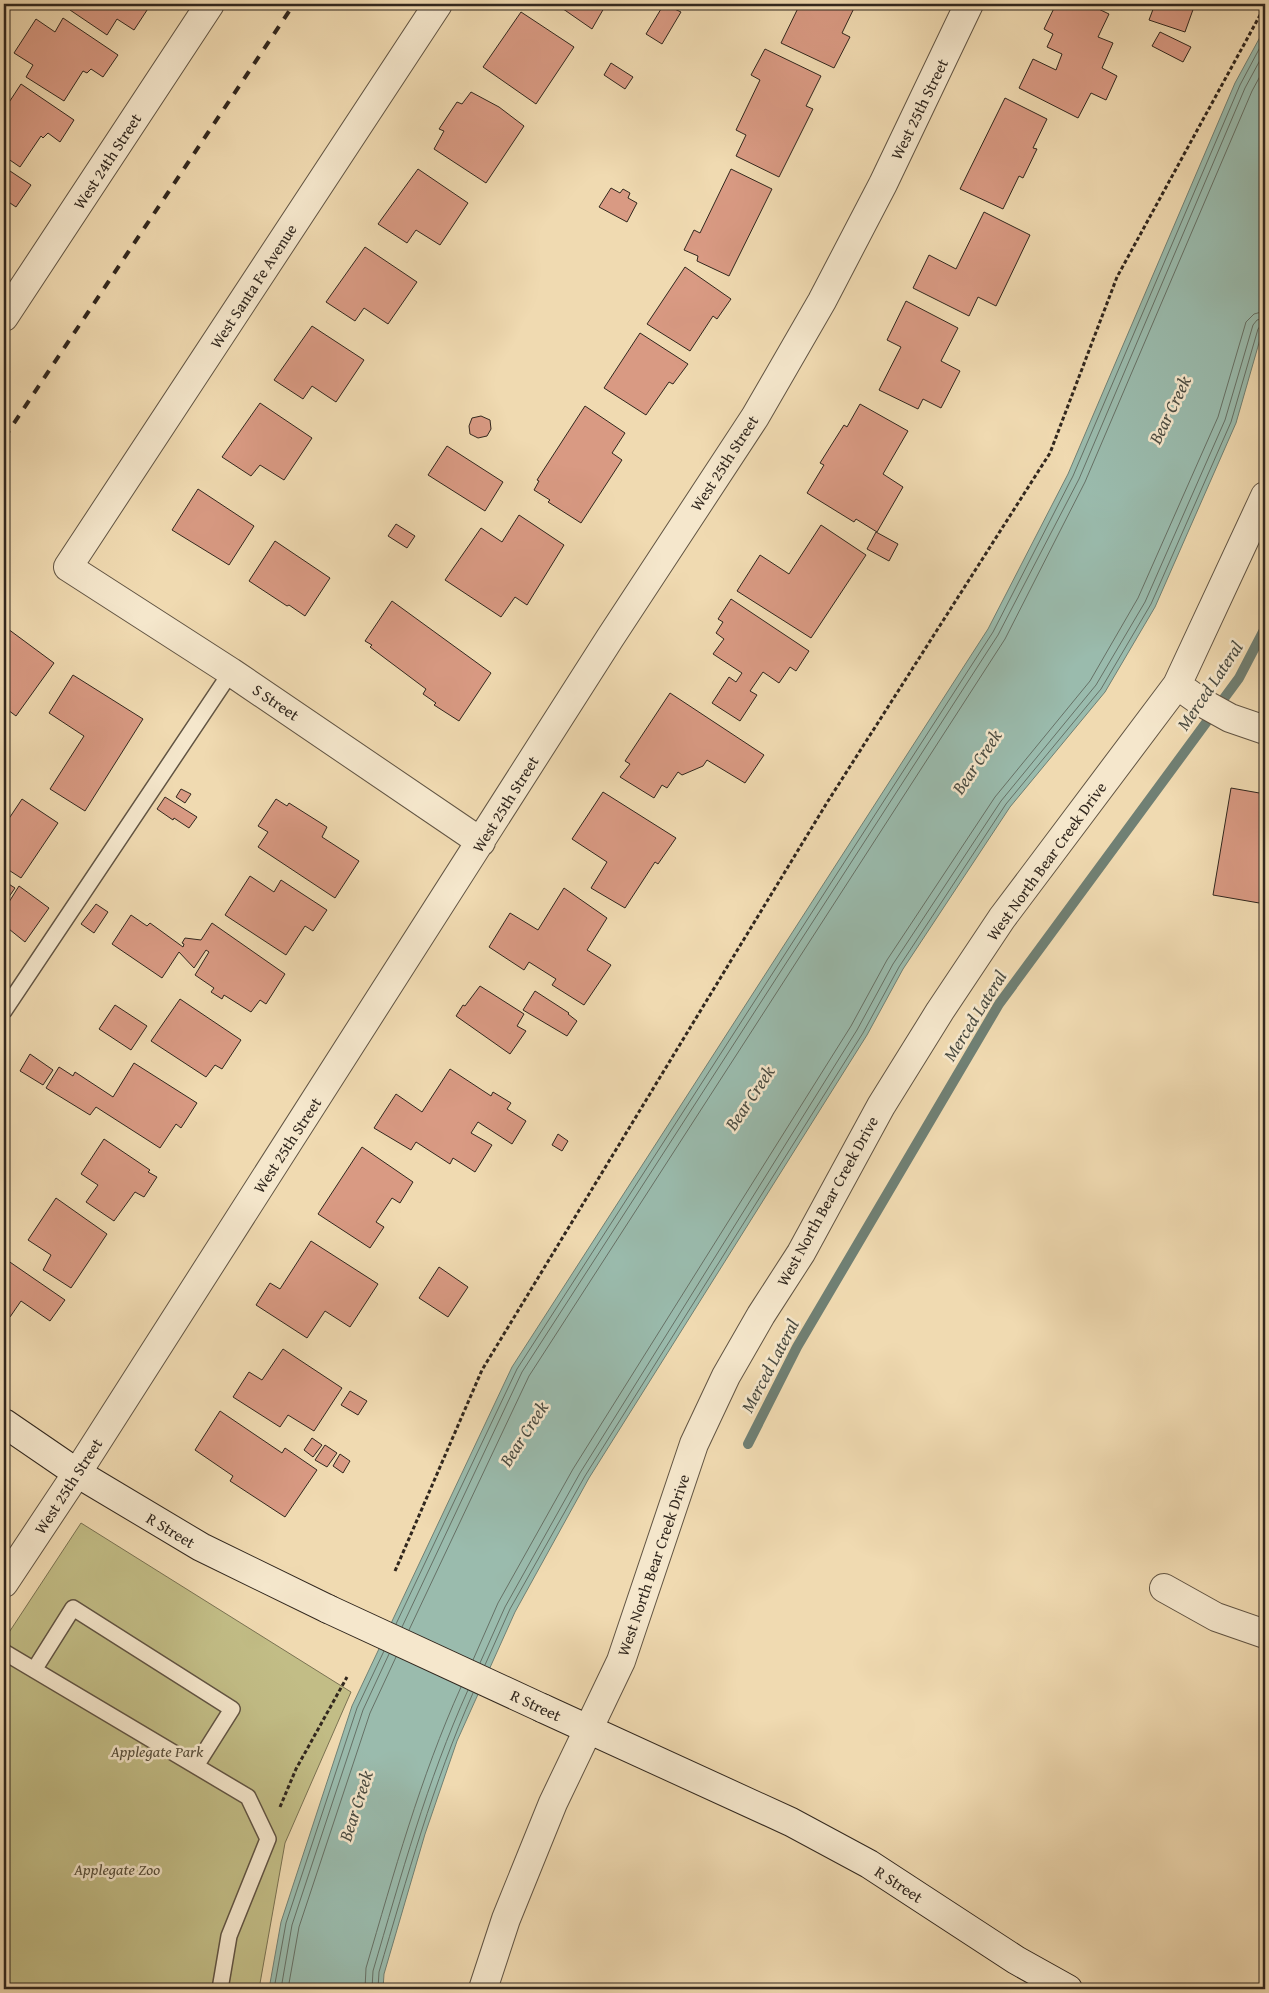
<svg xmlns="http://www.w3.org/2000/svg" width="1269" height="1993" font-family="'Gentium Book Plus',serif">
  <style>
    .green { fill: #c2bd86; stroke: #7a7252 }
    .water { fill: #9abbad; stroke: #708074 }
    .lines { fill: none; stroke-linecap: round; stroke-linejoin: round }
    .shore { stroke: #667166; stroke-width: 1 }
    .stream { stroke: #708074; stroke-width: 10 }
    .building { fill: #d99a83; stroke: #31271e }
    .lane-casing { stroke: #615443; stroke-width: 18 }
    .street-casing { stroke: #615443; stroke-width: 30 }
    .secondary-casing { stroke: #31271e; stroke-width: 30 }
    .path { stroke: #31271e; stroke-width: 3; stroke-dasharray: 4 2.5; stroke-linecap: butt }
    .lane { stroke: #f5e7cc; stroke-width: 15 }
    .street { stroke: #f5e7cc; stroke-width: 28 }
    .secondary { stroke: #f5e7cc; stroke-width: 28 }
    .rail { stroke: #31271e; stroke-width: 4; stroke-dasharray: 9 9; stroke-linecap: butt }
    .secondary-bridge-casing { stroke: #31271e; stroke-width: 30; stroke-linecap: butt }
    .secondary-bridge { stroke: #f5e7cc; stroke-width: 28 }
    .labels { text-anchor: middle; stroke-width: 5; stroke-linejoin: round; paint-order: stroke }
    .street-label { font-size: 16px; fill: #31271e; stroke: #f5e7cc }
    .park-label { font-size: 16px; font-style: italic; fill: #554c38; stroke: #f5e7cc }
    .water-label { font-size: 18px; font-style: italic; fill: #4b4c42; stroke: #f5e7cc }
  </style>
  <rect width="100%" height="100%" fill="#f0dab1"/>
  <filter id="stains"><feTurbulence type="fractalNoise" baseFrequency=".004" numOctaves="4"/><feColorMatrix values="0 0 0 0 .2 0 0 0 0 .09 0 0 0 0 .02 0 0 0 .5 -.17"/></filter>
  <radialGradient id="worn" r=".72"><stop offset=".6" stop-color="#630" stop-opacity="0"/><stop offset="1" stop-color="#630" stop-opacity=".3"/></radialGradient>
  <path class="green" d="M81,1523L351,1692L285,1843L259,1989H4V1640Z"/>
  <path class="water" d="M1265,28V322L1236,423L1155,607L1105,692L1010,807L903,969L867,1035L589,1478L515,1612L457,1741L425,1834L384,1974L383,1989H269L281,1922L352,1706L512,1367L988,629L1068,474L1235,83Z"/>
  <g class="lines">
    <path class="shore" d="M396,1624L517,1369L993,632L1073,476L1240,85L1265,38
      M402,1627L522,1372L998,635L1079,479L1245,88L1265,51
      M409,1630L529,1376L1005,639L1085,482L1252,91L1265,67
      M473,1660L498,1603L573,1469L851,1026L887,960L995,797L1090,681L1138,598L1218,417L1246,322L1254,314L1265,311
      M480,1663L505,1607L580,1473L857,1030L893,964L1001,801L1096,685L1145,602L1225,420L1253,325L1257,320L1265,318
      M485,1665L510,1609L585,1476L863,1033L899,967L1006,804L1101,689L1151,604L1231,422L1258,329L1261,325L1265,324
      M274,1989L286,1923L357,1708L384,1651
      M281,1989L292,1925L363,1710L389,1654
      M288,1989L299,1927L370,1713L396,1657
      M365,1989L366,1968C394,1873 420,1778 461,1687
      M372,1989L373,1971C401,1876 427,1781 468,1690
      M378,1989L379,1972C407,1878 433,1783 473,1693"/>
    <path class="stream" d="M748,1444L797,1347L999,1004L1239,678L1265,628
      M530,1989V1988"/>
  </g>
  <path class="building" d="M74,4H151L134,30L117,19L107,35L70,10Z
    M556,4H603L601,7L604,8L592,29Z
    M664,4L681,12L662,44L646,34Z
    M800,4H856L842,33L850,37L834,68L781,43Z
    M1056,4H1088L1109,14L1098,37L1113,43L1102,68L1117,76L1106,100L1091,93L1078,118L1019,88L1033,59L1056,70L1062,54L1047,47L1053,34L1044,29Z
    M1155,4H1195L1185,32L1149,20Z
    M521,12L574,47L536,104L483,67Z
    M63,18L118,55L103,77L91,69L87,73L83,71L64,101L26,77L33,65L14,53L36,19L55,32Z
    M1160,32L1191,47L1183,62L1152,46Z
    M765,49L821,76L806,106L813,109L779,177L736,156L746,135L736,130L760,80L751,75Z
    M611,63L633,77L625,89L604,75Z
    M21,84L74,120L60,142L48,133L43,138L41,136L20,167L4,156V110Z
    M471,92L499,107L524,126L486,183L434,149L444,131L439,129L457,102L462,104Z
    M1005,98L1047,119L1033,148L1037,149L1023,178L1019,176L1003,209L960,189Z
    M4,167L31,185L16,207L4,199Z
    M418,169L468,203L440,245L416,230L407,243L378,224Z
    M731,169L772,189L729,276L697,261L698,256L684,250L694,230L700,233Z
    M611,188L620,193L623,189L630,193L628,198L637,203L627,222L599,207Z
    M984,212L1030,235L996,306L978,297L969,316L913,288L929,255L956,269Z
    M365,247L417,282L388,324L364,308L355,321L326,302Z
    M685,267L731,299L717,319L713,316L690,351L647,324Z
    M906,301L958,328L941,361L960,371L941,408L923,399L918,409L879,390L901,347L887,340Z
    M312,326L364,360L336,402L312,386L303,399L274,380Z
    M640,333L688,364L673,384L669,382L646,415L604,388Z
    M260,403L312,438L284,480L260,465L251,476L222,457Z
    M860,404L908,431L883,474L903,487L877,532L856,519L854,522L807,493L824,465L820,463L844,425L847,427Z
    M585,406L625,433L612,453L622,460L581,523L548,502L550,500L534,490L539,481L537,480Z
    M481,416L490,420L491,429L487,436L478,438L470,434L469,426L472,418Z
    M447,446L503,482L485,511L428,475Z
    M198,489L254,526L229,565L172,530Z
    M519,515L564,545L527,605L515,597L501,617L445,580L481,528L502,542Z
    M396,524L415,536L407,548L388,536Z
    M821,525L866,555L811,638L737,591L760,555L789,574Z
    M876,532L898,544L889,561L867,549Z
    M275,541L330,578L305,616L289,605L287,606L249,581Z
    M731,599L809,651L796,671L790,667L779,683L763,672L750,691L757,695L740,721L712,703L729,677L736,682L742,673L713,654L724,639L716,633L723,622L718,619Z
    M392,601L491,673L459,721L434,705L436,703L423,694L426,689L370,647L372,645L365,641Z
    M4,626L54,663L16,716L4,707Z
    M73,675L143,719L85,811L50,789L84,736L49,713Z
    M670,693L764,755L745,783L707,760L703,766L682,775L678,772L667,788L662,785L654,798L620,777L630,764L625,761Z
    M1231,788L1265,794V904L1213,895Z
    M181,789L191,794L185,803L176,797Z
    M603,792L676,838L658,864L655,862L625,908L591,888L607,862L572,839Z
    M165,797L197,817L189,828L174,818L173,820L157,809Z
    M22,799L58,823L21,878L4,867V817L8,820Z
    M276,799L287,806L289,803L327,827L322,837L359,861L335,898L258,847L268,832L258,826Z
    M250,876L274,892L281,880L327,910L313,931L305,926L286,955L225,915Z
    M4,881L15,888L4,904Z
    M19,886L49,908L25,942L4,925V910Z
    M564,888L607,918L587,950L611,965L584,1005L552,985L556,979L529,962L524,970L489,947L510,913L538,930Z
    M96,904L108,912L94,933L81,924Z
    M131,915L147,926L150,923L183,947L184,944L182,943L185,938L201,940L212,923L285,974L266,1004L260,1000L251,1012L224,995L222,999L211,992L214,988L195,975L209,952L206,950L194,968L179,952L162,978L112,944Z
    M480,986L524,1014L517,1026L526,1031L510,1054L456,1016L463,1005L465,1006Z
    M535,991L569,1013L568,1014L577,1021L567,1036L523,1010Z
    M180,999L241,1040L222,1069L215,1065L206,1077L151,1041Z
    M115,1005L147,1026L131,1050L99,1029Z
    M30,1054L53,1070L43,1085L20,1071Z
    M134,1063L197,1103L181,1128L176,1124L160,1148L96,1107L90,1115L46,1088L59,1067L73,1076L75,1072L113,1097Z
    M450,1069L491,1096L493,1092L511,1103L507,1109L526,1121L512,1144L478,1122L471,1133L492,1145L475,1172L453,1158L450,1164L416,1142L411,1150L374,1128L396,1094L422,1112Z
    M558,1134L568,1141L562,1151L552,1145Z
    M104,1139L150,1170L148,1172L157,1177L144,1197L135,1192L114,1221L86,1202L98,1185L81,1174Z
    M362,1147L413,1182L400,1203L392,1198L376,1222L384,1227L370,1248L318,1214Z
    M56,1198L107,1234L71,1288L43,1270L51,1255L28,1240Z
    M311,1241L378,1284L350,1327L325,1311L307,1338L256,1305L270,1283L280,1289Z
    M4,1258L65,1300L50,1321L21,1301L10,1317L4,1313Z
    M439,1267L468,1287L448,1317L419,1298Z
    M283,1349L342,1388L314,1431L288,1415L280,1427L233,1397L249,1372L262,1380Z
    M350,1391L367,1401L358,1415L341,1405Z
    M220,1411L282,1453L285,1448L317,1470L285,1517L230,1481L233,1476L195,1450Z
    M312,1438L322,1445L313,1457L304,1450Z
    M325,1445L337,1453L327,1467L315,1460Z
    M340,1454L350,1461L343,1473L333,1466Z"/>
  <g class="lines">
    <g class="lane-casing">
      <path id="lane" d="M4,1011L231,672
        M4,1652L248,1797L268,1839L229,1936L220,1989
        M34,1670L73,1608L232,1709L196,1766"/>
    </g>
    <g class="street-casing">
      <path id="street" d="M438,4L68,567L231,672L481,842
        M4,317L210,4
        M1177,685L1201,702L1230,718L1265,730
        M4,1583L77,1473L610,638L755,417L822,301L883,184L969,4
        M1164,1588L1216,1617L1265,1634
        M483,1989L506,1919L553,1803L621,1661L694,1444L726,1376L761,1315L801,1253L881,1106L940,1011L1002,918L1177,685L1265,496"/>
    </g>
    <g class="secondary-casing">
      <path id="secondary" d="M4,1423L77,1473L201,1547L328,1609
        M542,1708L791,1822L869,1864L1016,1960L1068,1989"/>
    </g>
    <path class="path" d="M395,1571L482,1370L828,801L1050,453L1117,277L1265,6
      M280,1807L296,1769L347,1677"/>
    <use href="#lane" class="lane"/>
    <use href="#street" class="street"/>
    <use href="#secondary" class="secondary"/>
    <path class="rail" d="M4,438L294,4"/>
    <g class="secondary-bridge-casing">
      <path id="secondary-bridge" d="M328,1609L542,1708"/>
    </g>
    <use href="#secondary-bridge" class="secondary-bridge"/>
  </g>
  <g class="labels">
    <g class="street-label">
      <text transform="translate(919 109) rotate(-64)" y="6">West 25th Street</text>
      <text transform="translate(107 161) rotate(-57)" y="6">West 24th Street</text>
      <text transform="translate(253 286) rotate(-57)" y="6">West Santa Fe Avenue</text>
      <text transform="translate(724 463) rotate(-57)" y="6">West 25th Street</text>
      <text transform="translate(276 702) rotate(34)" y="6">S Street</text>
      <text transform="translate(505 804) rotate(-58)" y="6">West 25th Street</text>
      <text transform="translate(1046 861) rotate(-54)" y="6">West North Bear Creek Drive</text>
      <text transform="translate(287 1145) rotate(-57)" y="6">West 25th Street</text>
      <text transform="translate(827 1201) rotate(-61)" y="6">West North Bear Creek Drive</text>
      <text transform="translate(68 1486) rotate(-57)" y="6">West 25th Street</text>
      <text transform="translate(171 1530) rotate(31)" y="6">R Street</text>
      <text transform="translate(653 1565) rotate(-71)" y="6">West North Bear Creek Drive</text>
      <text transform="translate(536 1705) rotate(25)" y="6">R Street</text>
      <text transform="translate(899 1884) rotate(33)" y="6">R Street</text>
    </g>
    <g class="park-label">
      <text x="157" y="1757">Applegate Park</text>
      <text x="117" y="1875">Applegate Zoo</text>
    </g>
    <g class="water-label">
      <text transform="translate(1170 410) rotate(-64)" y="6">Bear Creek</text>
      <text transform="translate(1210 686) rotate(-56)" y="6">Merced Lateral</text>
      <text transform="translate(977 762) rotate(-56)" y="6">Bear Creek</text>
      <text transform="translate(975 1016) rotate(-58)" y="6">Merced Lateral</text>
      <text transform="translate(750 1098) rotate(-56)" y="6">Bear Creek</text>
      <text transform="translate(770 1366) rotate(-62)" y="6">Merced Lateral</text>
      <text transform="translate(524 1434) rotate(-57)" y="6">Bear Creek</text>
      <text transform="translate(356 1806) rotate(-72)" y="6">Bear Creek</text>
    </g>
  </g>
  <rect width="1269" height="1993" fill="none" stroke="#f0dab1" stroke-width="20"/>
  <rect x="5" y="5" width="1259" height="1983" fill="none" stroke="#31271e" stroke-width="2.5"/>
  <rect x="10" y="10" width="1249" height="1973" fill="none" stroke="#31271e"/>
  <rect width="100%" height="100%" filter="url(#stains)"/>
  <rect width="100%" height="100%" fill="url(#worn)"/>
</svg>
